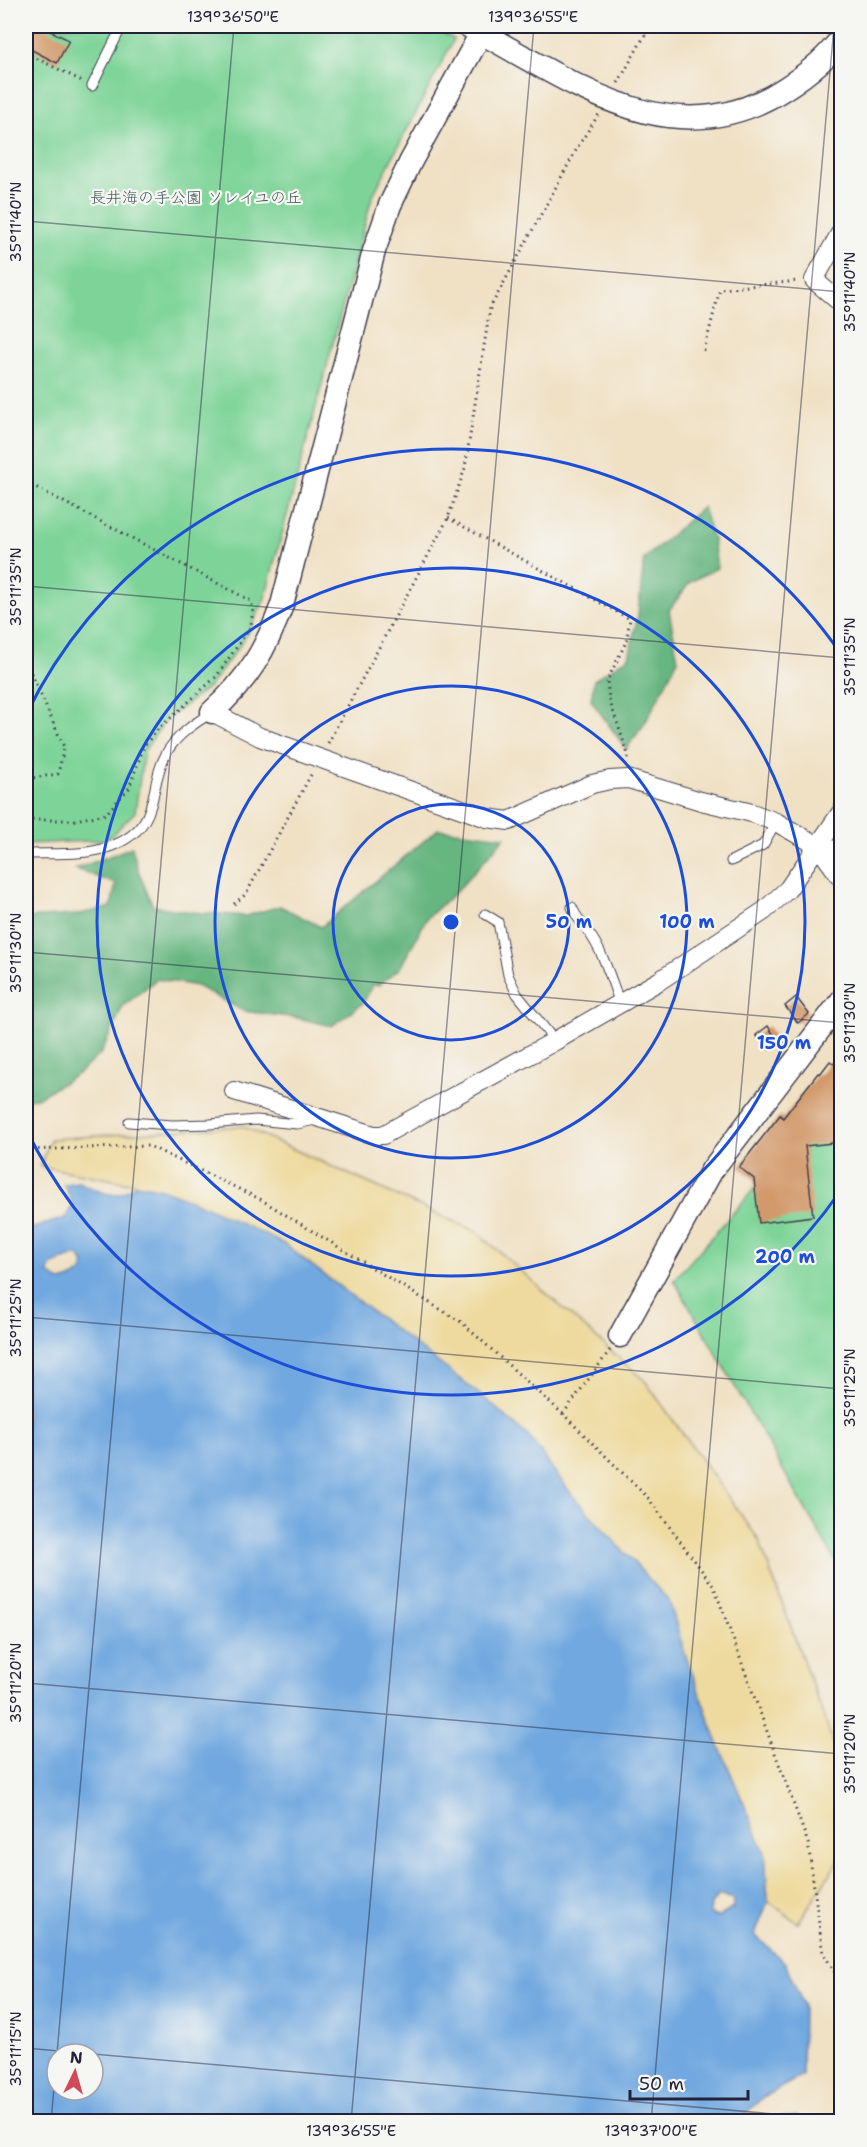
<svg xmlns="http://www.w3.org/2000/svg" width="867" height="2147" font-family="'Shantell Sans','Klee One',sans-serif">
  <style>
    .green { fill: #7ed498; stroke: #507b6a; stroke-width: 1.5 }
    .forest { fill: #66b680; stroke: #446c5e; stroke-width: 1.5 }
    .sand { fill: #eeda9e; stroke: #887e6c; stroke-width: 1.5 }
    .water { fill: #71a8df; stroke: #4a658d; stroke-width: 1.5; fill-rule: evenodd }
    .building { fill: #d2996a }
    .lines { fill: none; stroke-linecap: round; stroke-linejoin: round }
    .service-casing { stroke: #413f50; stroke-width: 11 }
    .minor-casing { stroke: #413f50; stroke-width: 20 }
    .tertiary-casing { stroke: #413f50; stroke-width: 25 }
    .path { stroke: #413f50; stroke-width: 3; stroke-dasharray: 1.5 4.5; stroke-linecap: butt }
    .service { stroke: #fff; stroke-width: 9 }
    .minor { stroke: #fff; stroke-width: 18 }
    .tertiary { stroke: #fff; stroke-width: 22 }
    .ticks { fill: none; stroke: #22223b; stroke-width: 1.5; stroke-opacity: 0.45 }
    .ring { fill: none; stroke: #1d4ed8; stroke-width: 3 }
    .labels { text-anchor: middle; stroke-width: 4.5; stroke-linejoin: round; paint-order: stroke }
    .park-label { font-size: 16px; fill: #3e5757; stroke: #f6f6f2 }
    .centre { fill: #1d4ed8; stroke: #f6f6f2; stroke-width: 3 }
    .ring-label { font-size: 18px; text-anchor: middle; font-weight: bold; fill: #1d4ed8; stroke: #f6f6f2; stroke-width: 4.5; stroke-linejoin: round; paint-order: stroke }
    .neatline { fill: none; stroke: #22223b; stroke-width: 2 }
    .ticks-label { font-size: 15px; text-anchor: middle; fill: #22223b }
  </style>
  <rect width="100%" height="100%" fill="#f6f6f2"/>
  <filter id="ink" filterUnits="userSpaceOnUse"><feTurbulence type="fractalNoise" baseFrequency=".0167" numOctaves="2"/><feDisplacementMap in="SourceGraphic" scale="12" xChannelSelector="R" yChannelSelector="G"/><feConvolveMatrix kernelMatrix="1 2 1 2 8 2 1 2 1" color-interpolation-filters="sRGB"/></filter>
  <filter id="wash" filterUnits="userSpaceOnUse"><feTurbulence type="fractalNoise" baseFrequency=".008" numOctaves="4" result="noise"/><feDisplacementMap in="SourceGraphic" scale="24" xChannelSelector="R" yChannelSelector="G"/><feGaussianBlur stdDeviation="1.35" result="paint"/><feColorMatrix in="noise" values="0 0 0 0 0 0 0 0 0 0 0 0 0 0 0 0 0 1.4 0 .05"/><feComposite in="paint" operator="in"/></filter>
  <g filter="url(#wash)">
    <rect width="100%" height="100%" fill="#f0e1c5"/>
    <path class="green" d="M26,26H429L454,39L372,197L264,601L245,638L210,686L165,721L144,751L135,812L107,840L26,844Z
      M841,1090V1571L674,1280Z"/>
    <path class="forest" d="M703,507L713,540L717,568L690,582L669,610L678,660L645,723L626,749L591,700L594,680L629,657L638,615L644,559Z
      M438,829L505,837L457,891L427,918L400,968L379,985H373L363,1003L332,1026L298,1018L243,1011L197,986L157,979L123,1006L101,1053L78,1074L37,1098L26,1099V918L76,915L111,907L116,884L76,869L132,847L139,873L153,906L191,912L246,916L280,906L321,927Z"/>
    <path class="sand" d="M242,1126L477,1232L645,1381L759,1540L841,1764V1857L798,1923L768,1901L765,1853L717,1741L684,1651L669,1601L572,1495L529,1437L483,1397L284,1244L162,1189L40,1166L51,1139Z"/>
    <path class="water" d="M78,1182C102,1192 114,1203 136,1184L162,1189L198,1203L284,1244L483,1397L529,1437L572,1495L669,1601L684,1651L717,1741L765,1853L768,1901L755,1935L785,1963L803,2004L802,2076L763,2097L742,2117L766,2119L798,2116L799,2121H26V1230L65,1218L73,1205L64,1184ZM78,1255L84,1263L82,1272L71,1279L61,1282L48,1273L53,1264ZM719,1895L734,1899L733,1908L719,1917L710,1914L711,1904ZM57,2054H93V2090H57Z"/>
    <g id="blocks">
      <path class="building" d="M26,26H40L69,40L57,63L26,47Z
        M796,997L809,1014L798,1023L785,1006Z
        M768,1026L778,1042L769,1050L756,1035Z
        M842,1054V1142L805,1146L813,1216L759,1223L754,1179L739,1167L780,1115L783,1118L818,1073L820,1074L830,1061L834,1064Z"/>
    </g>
  </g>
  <g filter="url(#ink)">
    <use href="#blocks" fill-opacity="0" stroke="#413f50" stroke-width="1.5"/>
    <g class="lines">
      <g class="service-casing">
        <path id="service" d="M92,86L122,26
          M26,854C53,853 86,856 112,846C164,825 146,789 167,752C177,735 195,723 211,713
          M731,861L763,845L776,822
          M572,907C576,917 581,922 587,930C603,951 611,979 620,1004
          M485,914L498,922L508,975L517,994L555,1041
          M129,1122L172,1125L210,1124L256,1120L297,1124L315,1120"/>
      </g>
      <g class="minor-casing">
        <path id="minor" d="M842,230L814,280L842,304
          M212,712L260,737L487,818L509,821L592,784L610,780L628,779L701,801L752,813L776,822L818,846L842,852
          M818,846L842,879
          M234,1091L374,1135H383L555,1041L659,981L764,911L788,889L842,811"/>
      </g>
      <g class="tertiary-casing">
        <path id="tertiary" d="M468,26C568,78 671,162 784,89C806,75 827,59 842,37
          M212,712C248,680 266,649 282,605L374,251L390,205L411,161L485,26
          M620,1336L712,1170L842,1000"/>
      </g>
      <path class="path" d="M26,53L82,81
        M618,83L650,26
        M704,351L720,289L798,281
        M26,482L251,601L253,610L251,626L216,677L155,732L144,746L129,788L106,814L75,820H26
        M448,518L630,619L626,642L607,681L609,699L628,754V762
        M26,662L64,747L58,774L26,779
        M328,743L448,518L465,468L490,308L580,143L599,114
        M234,904L246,894L312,773
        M26,1150L149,1146L260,1199L461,1322L563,1414L649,1499L714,1587L808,1843L823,1953L842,1984
        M563,1414L610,1350"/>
      <use href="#service" class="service"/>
      <use href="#minor" class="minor"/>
      <use href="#tertiary" class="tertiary"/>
    </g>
  </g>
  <path class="ticks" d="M26,221L842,292M26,586L842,658M26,952L842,1023M26,1317L842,1389M26,1683L842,1754M26,2048L91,2054M93,2054L842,2120M51,2122L234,26M351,2122L534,26M651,2122L834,26"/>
  <g class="ring">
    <circle cx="451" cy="922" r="118"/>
    <circle cx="451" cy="922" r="236"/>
    <circle cx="451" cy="922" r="354"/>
    <path d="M841 1190A473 473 0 0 1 26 1129M26 715A473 473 0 0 1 841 654"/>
  </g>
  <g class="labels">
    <g class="park-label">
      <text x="196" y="203">長井海の手公園 ソレイユの丘</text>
    </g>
  </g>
  <circle cx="451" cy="922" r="9" class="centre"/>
  <g class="ring-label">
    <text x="569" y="928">50 m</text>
    <text x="687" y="928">100 m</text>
    <text x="784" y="1049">150 m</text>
    <text x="785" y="1263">200 m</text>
  </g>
  <rect width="867" height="2147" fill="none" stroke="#f6f6f2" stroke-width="66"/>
  <g transform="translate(75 2072) rotate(5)"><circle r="28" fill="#f6f6f2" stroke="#a1a1a9" stroke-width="1.5"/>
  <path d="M0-4.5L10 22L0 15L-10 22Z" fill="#d1495b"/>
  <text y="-9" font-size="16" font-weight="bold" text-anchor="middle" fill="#22223b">N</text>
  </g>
  <path d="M630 2090v9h118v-9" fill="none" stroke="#22223b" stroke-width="3"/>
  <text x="639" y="2090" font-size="18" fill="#22223b" stroke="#f6f6f2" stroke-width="4.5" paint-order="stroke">50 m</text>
  <rect x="33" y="33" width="801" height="2081" class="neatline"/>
  <g class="ticks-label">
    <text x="233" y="22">139°36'50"E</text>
    <text x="533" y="22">139°36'55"E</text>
    <text transform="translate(16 222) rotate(-90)" y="5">35°11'40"N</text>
    <text transform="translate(850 292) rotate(-90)" y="5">35°11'40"N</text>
    <text transform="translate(16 587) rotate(-90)" y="5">35°11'35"N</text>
    <text transform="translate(850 657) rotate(-90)" y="5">35°11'35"N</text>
    <text transform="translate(16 953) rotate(-90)" y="5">35°11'30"N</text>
    <text transform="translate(850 1023) rotate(-90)" y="5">35°11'30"N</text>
    <text transform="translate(16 1318) rotate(-90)" y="5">35°11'25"N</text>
    <text transform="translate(850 1388) rotate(-90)" y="5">35°11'25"N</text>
    <text transform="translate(16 1683) rotate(-90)" y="5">35°11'20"N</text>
    <text transform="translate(850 1754) rotate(-90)" y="5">35°11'20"N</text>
    <text transform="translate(16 2049) rotate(-90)" y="5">35°11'15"N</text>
    <text x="351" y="2136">139°36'55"E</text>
    <text x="651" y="2136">139°37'00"E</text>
  </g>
</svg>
